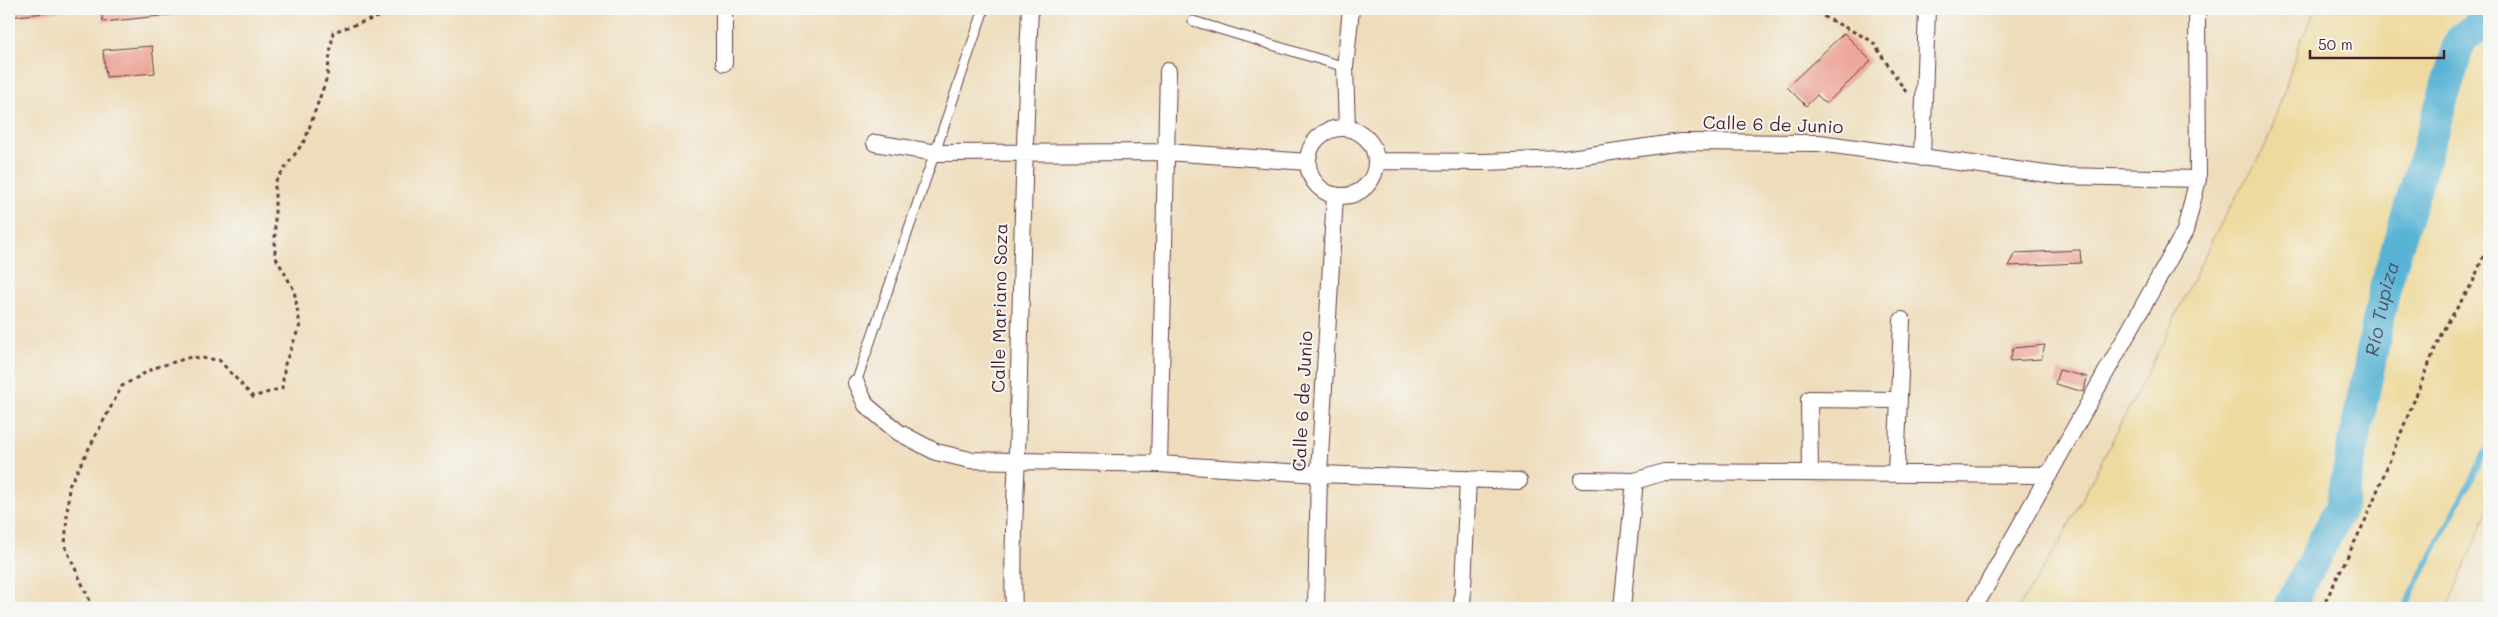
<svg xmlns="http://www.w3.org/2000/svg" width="2498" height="617" font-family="Mali,sans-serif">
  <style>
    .sand { fill: #eeda9e; stroke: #9c7c64 }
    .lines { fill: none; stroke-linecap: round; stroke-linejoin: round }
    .stream { stroke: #58b3d5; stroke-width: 5.5 }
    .river { stroke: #58b3d5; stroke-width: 32 }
    .building { fill: #eca599 }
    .lane-casing { stroke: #633c41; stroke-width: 11 }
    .street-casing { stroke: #633c41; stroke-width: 18 }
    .path { stroke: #633c41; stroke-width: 3; stroke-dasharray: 4 4; stroke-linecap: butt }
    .lane { stroke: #fff; stroke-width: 9 }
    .street { stroke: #fff; stroke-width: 16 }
    .labels { text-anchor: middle; stroke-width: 4; stroke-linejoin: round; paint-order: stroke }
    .street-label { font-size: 18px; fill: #4a1f2b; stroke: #f6f6f2 }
    .water-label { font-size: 19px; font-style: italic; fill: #4f5366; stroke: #f6f6f2 }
  </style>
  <rect width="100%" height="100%" fill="#f6f6f2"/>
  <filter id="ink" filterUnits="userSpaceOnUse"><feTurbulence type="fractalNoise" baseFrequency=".02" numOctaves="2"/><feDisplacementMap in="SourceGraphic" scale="10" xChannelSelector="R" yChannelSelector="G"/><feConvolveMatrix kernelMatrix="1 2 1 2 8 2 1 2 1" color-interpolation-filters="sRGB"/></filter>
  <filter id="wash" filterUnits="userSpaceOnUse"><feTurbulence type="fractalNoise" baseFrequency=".0096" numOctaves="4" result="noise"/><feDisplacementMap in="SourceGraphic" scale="20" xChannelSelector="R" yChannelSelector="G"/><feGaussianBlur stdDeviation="1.12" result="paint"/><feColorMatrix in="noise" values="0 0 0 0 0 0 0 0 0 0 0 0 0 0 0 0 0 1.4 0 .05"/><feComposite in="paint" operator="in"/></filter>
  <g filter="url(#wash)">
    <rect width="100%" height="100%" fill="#edb"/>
    <path class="sand" d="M2317,9H2489V508L2447,608H2018L2060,542L2160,348L2216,232L2266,145L2301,39Z"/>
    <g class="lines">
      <path class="stream" d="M2404,608L2489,445"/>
      <path class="river" id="s1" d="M2289,608L2341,507L2385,287L2461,39L2489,19"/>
    </g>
    <g id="blocks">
      <path class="building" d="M9,9H60L61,11L9,17Z
        M101,9H218V10L103,22Z
        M1844,33L1871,61L1826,104L1817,95L1806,106L1787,87Z
        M152,46L155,73L106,77L103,50Z
        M2080,250L2081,263L2008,266L2015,253Z
        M2045,345L2041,359L2010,361L2013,348Z
        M2059,370L2087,377L2084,392L2055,384Z"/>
    </g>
  </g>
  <g filter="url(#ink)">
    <use href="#blocks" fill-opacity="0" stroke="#633c41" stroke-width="1"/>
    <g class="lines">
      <g class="lane-casing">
        <path id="lane" d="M1193,21L1345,67
          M856,383L984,9"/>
      </g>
      <g class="street-casing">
        <path id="street" d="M724,63V9
          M1347,128L1345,67L1351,9
          M1308 162a34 34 0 1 1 68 0a34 34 0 1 1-68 0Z
          M875,143L937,153L1167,152L1308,162
          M1922,158L1927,9
          M1376,161L1484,162L1563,159L1681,142L1819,143L2061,176L2198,179
          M856,383L866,405L898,432L936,452L970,460L1159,464L1319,474L1519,481
          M1159,464L1168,71
          M1810,472L1809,399L1899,400
          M1896,474L1902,320
          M1582,480L1635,481L1664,472L2049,475
          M1014,608C1011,545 1017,482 1018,419C1021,282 1024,145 1030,9
          M1316,608L1319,474L1335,195
          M1462,608L1468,479
          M1622,608L1635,481
          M1974,608L2185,231L2198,179L2197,9"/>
      </g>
      <path class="path" d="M1809,9L1872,41L1908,95
        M93,608L65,546L69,486L122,386L154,368L191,357L219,360L253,397L282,388L285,364L300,325L294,290L275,256V182L305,140L327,77L333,32L378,17L380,9
        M2322,608L2365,521L2442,332L2473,282L2489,242"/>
      <use href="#lane" class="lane"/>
      <use href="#street" class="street"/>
    </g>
  </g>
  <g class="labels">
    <g class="street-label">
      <text transform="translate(1773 125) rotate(2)" y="6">Calle 6 de Junio</text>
      <text transform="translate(1000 308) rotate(-89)" y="6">Calle Mariano Soza</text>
      <text transform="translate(1303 401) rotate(-87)" y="6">Calle 6 de Junio</text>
    </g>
    <g class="water-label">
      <text dy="7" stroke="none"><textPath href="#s1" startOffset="316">Río Tupiza</textPath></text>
    </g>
  </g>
  <rect width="2498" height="617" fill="none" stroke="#f6f6f2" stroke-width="30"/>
  <path d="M2310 50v8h134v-8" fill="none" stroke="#4a1f2b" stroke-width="2.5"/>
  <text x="2318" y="50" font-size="15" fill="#4a1f2b" stroke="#f6f6f2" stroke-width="4" paint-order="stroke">50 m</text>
</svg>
